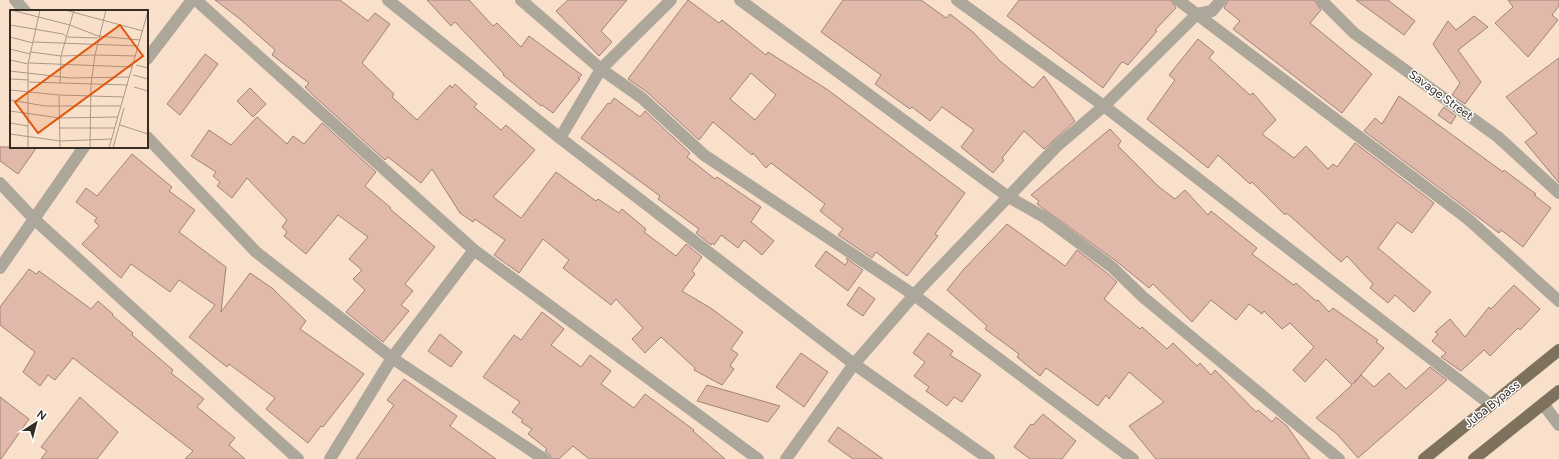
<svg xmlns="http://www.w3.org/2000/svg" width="1559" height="459" font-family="Figtree,sans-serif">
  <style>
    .building { fill: #e1b9ab; stroke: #a08378; fill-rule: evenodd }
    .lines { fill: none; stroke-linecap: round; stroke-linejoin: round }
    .minor { stroke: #ada79b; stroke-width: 12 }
    .primary { stroke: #7e725e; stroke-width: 12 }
    .labels { text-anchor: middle; stroke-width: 3; stroke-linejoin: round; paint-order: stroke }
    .street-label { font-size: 12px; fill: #352c24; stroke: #fff }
    .inset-road { fill: none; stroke: #ab9888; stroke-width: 1 }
    .view { fill: #df570d; fill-opacity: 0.15; stroke: #df570d; stroke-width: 2 }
    .inset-edge { fill: none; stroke: #352c24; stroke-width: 2 }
  </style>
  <rect width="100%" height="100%" fill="#f9e0cb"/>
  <path class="building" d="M215,0H340L368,21L375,13L390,24L362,63L394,94L392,97L417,120L450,85L452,88L455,84L477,104L474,107L501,130L506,125L535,150L493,197L521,218L556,172L596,201L598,199L619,213L622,209L646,229L644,232L676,256L686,244L702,257L692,271L695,274L682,291L712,309L743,332L731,349L738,354L730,366L734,369L722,385L694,370L695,368L661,337L645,353L632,339L643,328L616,299L611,305L563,268L569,260L543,239L519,273L494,255L505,240L475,219L473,222L460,213L432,169L421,183L388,157L385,160L315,97L305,87L309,83L272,55L275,50L240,19Z
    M427,0H469L493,26L497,23L521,47L529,36L582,75L578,78L580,79L553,113L542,105L541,106L503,75L504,74L455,22L451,26Z
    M568,0H627L601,31L612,42L599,56L556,11Z
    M688,0L719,23L722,20L766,55L768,52L828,90L965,193L935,234L938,236L907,276L876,252L872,258L838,235L843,229L820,211L825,204L771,163L766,168L753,153L752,155L713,122L699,140L647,92L628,79ZM751,73L776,95L755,120L730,99Z
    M843,0H921L946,18L950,14L973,32L1000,61L1033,88L1044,76L1075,121L1044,149L1024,131L1002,158L1004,160L993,173L961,147L974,130L942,107L930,121L912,107L910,109L875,84L881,75L821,32Z
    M1019,0H1171L1176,8L1155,30L1157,31L1128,65L1123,62L1121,63L1103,88L1007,16Z
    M1228,0H1314L1321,10L1310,23L1372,74L1342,113L1233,29L1240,21L1224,8Z
    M1356,0H1388L1415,21L1404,35Z
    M1508,0H1559V6L1552,15L1558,20L1528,57L1495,23L1513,7Z
    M1474,16L1488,27L1458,50L1481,82L1465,104L1452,95L1460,83L1433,44L1448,21L1456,30Z
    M1198,39L1214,52L1209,58L1250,95L1253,93L1276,120L1262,134L1294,158L1306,146L1328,169L1333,164L1337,167L1355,143L1434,203L1412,233L1397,222L1378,248L1431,292L1414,312L1395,295L1388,303L1370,288L1373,284L1347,256L1341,262L1288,214H1284L1252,182L1250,184L1218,155L1208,168L1147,119L1175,80L1169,75Z
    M205,54L218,64L180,115L167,104Z
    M1559,58V183L1525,142L1537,133L1506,97Z
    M250,88L266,104L253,117L237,101Z
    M1399,96L1503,172L1504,170L1536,194L1534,195L1551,208L1523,247L1501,230L1499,233L1364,131L1375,118L1382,124Z
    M614,98L640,117L645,111L690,153L687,157L715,179L717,177L761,207L751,222L774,241L762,255L744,240L738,248L721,235L714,245L712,243L711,245L696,233L699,229L658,199L660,196L581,138L608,103L610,104Z
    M1444,107L1456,116L1451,124L1438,115Z
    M257,117L287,144L293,136L304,144L322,123L376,172L365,186L391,208L390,209L435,247L405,284L413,291L401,305L409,311L383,342L346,312L365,290L353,279L362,270L349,259L368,237L338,215L306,254L284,236L287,232L282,227L287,220L247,178L232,198L217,186L220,182L213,176L216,172L191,156L209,130L231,145Z
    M1110,129L1121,141L1118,146L1159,187L1175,199L1185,190L1208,215L1211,211L1257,248L1252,254L1294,285L1296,283L1316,301L1318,300L1329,312L1333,308L1378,340L1376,342L1384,348L1353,384L1361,375L1374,387L1389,373L1406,389L1430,367L1447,380L1358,458L1337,434L1316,418L1352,385L1326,359L1305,382L1293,370L1314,347L1290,323L1282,329L1264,311L1262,314L1249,304L1236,320L1211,300L1192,322L1153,284L1149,288L1116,261L1037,204L1039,201L1031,195Z
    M0,147H37L18,174L0,161Z
    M132,154L172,187L169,191L195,210L179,232L226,267L221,312L250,273L272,288L306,321L300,329L364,374L323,427L321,426L308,443L266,409L275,398L229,364L227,367L189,337L215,305L179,280L170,292L131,264L121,278L82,244L99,226L94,221L97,218L76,202L86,188L97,196Z
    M1007,224L1065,266L1077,250L1107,273L1117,282L1104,299L1140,329L1142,327L1167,349L1173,343L1197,366L1200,363L1211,375L1215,370L1256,412L1258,410L1272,422L1276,417L1287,426L1310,459H1156L1129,426L1164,402L1129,372L1109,399L1106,395L1098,406L1046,368L1040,376L1023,362L1017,357L1019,354L985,329L987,326L947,290L964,269Z
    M826,251L845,265L848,261L846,258L863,270L848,291L815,266Z
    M29,269L36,274L39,271L91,309L98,301L113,314L112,315L133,333L132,335L173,370L171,373L204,399L197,407L235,438L229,445L245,459H185L193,451L73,358L55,380L48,375L40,386L23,372L35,352L0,325V307Z
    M1514,285L1540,309L1520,330L1518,328L1490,356L1484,350L1461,371L1441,357L1446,353L1432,341L1438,334L1435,332L1450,319L1465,337L1489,307L1491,309Z
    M859,287L875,299L863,316L847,305Z
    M542,312L564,329L551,345L581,367L590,355L611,371L601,384L634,408L645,394L694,430L693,431L725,459H589L573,446L559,459H551L550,455L545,451L547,449L528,434L532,429L521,422L523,420L512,412L520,402L483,377L514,335L521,340Z
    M928,333L953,351L950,355L981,375L962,402L954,397L947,406L926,391L929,387L914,376L925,362L913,353Z
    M440,334L462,352L451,367L428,351Z
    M801,353L828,372L804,407L776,387Z
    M404,379L457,416L450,426L496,459H356L394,405L387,400Z
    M707,385L780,406L768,422L697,401Z
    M0,397L29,419L1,459H0Z
    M80,397L118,432L97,459H41L47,451L41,447Z
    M1043,414L1076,441L1062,459H1030L1014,447L1031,424L1033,425Z
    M838,427L883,459H853L828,441Z"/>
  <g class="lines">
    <path class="minor" d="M15,0L25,11
      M196,0L474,250L758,459
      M388,0L560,138L854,364L989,459
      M521,0L601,69L642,98L704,155L914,295L1133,459
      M740,0L1007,196L1044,217L1112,267L1143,297L1339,459
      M957,0L1104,106L1197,14L1212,11L1221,0
      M1178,0L1468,219L1559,301
      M1321,0L1354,33L1498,137L1559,193
      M147,59L192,0
      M147,137L256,252L392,358L544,459
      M560,138L601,69L671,0
      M0,183L34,219L298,459
      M0,268L84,147
      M1543,404L1559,425
      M330,459L392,358L474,250
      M786,459L854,364L914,295L1057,146L1104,106L1491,405"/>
    <path class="primary" d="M1424,459L1559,350
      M1474,459L1559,391"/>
  </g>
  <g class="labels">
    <g class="street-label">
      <text transform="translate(1441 95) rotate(36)" y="4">Savage Street</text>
      <text transform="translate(1492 404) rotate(-39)" y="4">Juba Bypass</text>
    </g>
  </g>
  <g transform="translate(10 10)">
    <rect width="138" height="138" fill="#f9e0cb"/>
    <path class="inset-road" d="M1,0L60,15L88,26L130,30M55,0L133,21M0,15L53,24L57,27L88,28M0,27L23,33M23,32L128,36M0,39L20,44M21,42L51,46L85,45L96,0M0,50L18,54M19,53L122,57M126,55L138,58M0,61L60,68L119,67M123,65L138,69M0,69L19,70M19,72L118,75M50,74L51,46L64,0M124,77L138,81M0,80L49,85L114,87M49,85L50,138M0,90L35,96H111M0,101L50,108L108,107M0,113L18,116M110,115L138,124M49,118H105M0,124L50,131L102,129M18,138V54L30,0M80,138L81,74L85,45L125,46M99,138L138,1M103,138L114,98"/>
    <path class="view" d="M110,15L133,46L28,123L5,92Z"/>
    <rect width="138" height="138" class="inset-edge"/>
  </g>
  <g transform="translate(36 423) rotate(36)" stroke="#ffffff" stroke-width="3" paint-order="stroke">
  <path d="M0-3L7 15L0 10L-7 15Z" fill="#352c24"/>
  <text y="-6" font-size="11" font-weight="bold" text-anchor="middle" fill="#352c24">N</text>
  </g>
</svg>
